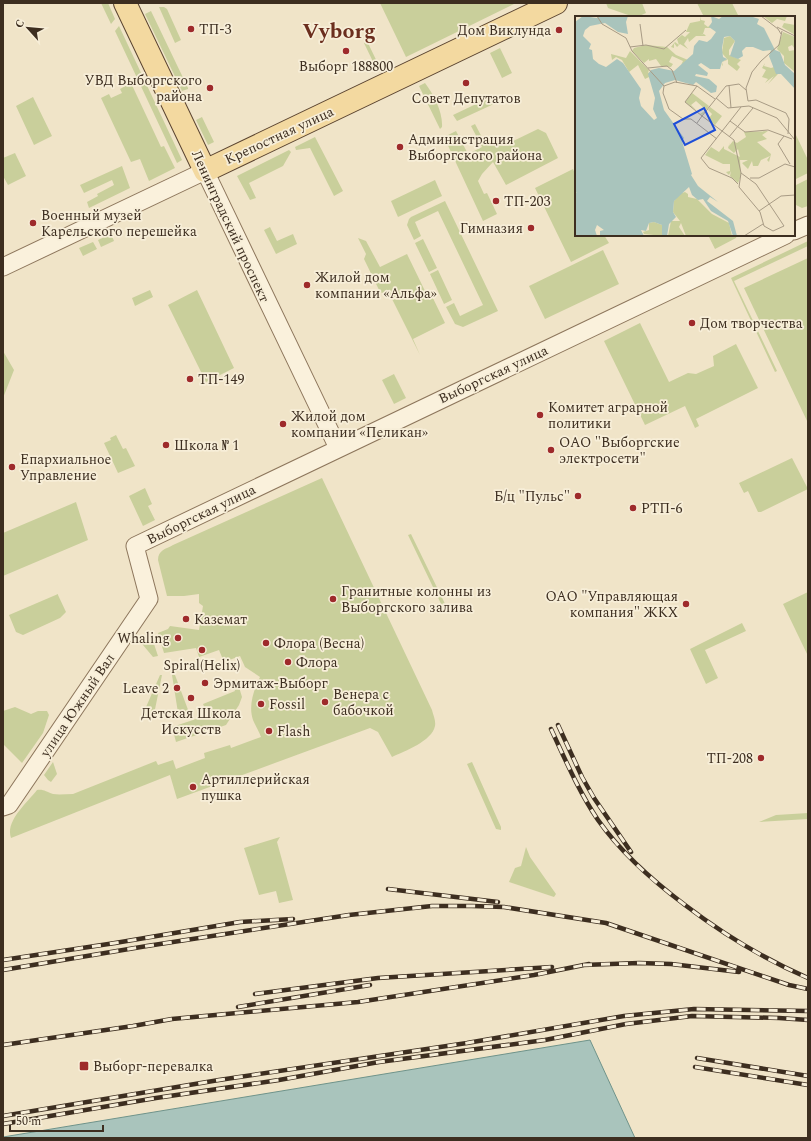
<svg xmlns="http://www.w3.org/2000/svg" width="811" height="1141" font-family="Spectral,serif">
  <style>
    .green { fill: #c9cf9b }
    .water { fill: #a9c4bc; stroke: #6f938a }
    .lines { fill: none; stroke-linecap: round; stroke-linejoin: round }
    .minor-casing { stroke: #8d765c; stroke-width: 19 }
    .major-casing { stroke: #5b4430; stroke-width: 24 }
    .minor { stroke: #faf1dc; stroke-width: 17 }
    .major { stroke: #f3d9a0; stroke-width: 22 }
    .rail-casing { stroke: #3d2e20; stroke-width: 4.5 }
    .rail { stroke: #f7eed8; stroke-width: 3; stroke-dasharray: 9; stroke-linecap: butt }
    .poi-dot { fill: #9e2a2b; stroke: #f7eed8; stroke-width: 1.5 }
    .labels { text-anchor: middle; stroke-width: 3.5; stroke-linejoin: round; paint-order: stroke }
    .poi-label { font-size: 14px; fill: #3d2e20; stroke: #f7eed8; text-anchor: start }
    .street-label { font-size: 14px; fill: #3d2e20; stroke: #f7eed8 }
    .town-label { font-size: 22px; font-weight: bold; fill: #6b2e1e; stroke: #f7eed8 }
    .inset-road { fill: none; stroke: #a89b85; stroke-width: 1 }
    .view { fill: #1d4ed8; fill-opacity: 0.15; stroke: #1d4ed8; stroke-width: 2 }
    .inset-edge { fill: none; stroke: #3d2e20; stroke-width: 2 }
  </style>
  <rect width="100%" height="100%" fill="#f0e4c8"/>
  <path class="green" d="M101,3H108L115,19L111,24Z
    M380,3H516L406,57Z
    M606,3H642L646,13L637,17H634L608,8Z
    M697,3H732L739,17H704Z
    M159,7H164L167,9L181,40L175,43Z
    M151,11L188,88V89L182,91L145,14Z
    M119,26L182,160L177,163L115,31Z
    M367,41L380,68L377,70L364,43Z
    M500,48L512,73L502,78L490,53Z
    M131,83L161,147L164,146L175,168L149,181L140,159L131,162L101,98L109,94L111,98L122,93L120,89Z
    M425,83C434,95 443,112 442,127L440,129L419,86Z
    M493,96L496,103L457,121L453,115Z
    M33,97L52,136L34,145L16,106Z
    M202,117L214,142L208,145L196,120Z
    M475,124L486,145L500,139L503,146L538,129L546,133L558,158L506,185L493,162L482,174L478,181L484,194L487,193L497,214L483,221L444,137L456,131L468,154L482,147L471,126Z
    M794,131L808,160V173L794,180Z
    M315,137L343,191L334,196L310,148L296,150L295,147Z
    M289,150L291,152L283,166L249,183L256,198L250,200L237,176Z
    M15,153L26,176L8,185L3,176V158Z
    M122,166L130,188L89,208L87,202L98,196L97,194L114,185L112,180L84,193L80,185Z
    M573,169L576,176V235H604L609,243L571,262L535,188Z
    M808,179V206L802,208L794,204V186Z
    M435,180L442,196L398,217L391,201Z
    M445,201L498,311L463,327L455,324L446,307L454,303L460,316L483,305L438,211L415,222L421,236L414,240L407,225L409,219L411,217Z
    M270,227L277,241L293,234L297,244L276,254L264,230Z
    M111,234L114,241L101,247L98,240Z
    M708,235H737L736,238L715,249Z
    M358,238L366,241L380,267L407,254L425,291L429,290L445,323L413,339L420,355L388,291L383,293L380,292L364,259L366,254Z
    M423,239L437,268L429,272L415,243Z
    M808,241V246L734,281L777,371L775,372L731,278Z
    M93,242L97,249L83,256L79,248Z
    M603,250L619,284L545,319L529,286Z
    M808,258V423L744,288Z
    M438,270L452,300L444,304L430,274Z
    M150,290L153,297L135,306L132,298Z
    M197,290L234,368L206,382L168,305Z
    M640,323L669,382L688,373L696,374L714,366L713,356L736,344L758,388L696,419L699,426L695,428L685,406L645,425L604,341Z
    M3,351L14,370L3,398Z
    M394,374L406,398L394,404L382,380Z
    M116,435L123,449L126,448L135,466L118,473L104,443L111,440L110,438Z
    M792,458L808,489L761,512H758L748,491L744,493L739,483Z
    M322,478L432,710C433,715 436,720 435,726C432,741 405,751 392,757L378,732L370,728L177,799L170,775L11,838C5,821 27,803 37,790C44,789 46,792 53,794C59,795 66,794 73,794L156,761L158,765L173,760L176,769L205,758L204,753L230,745L231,748L261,737C259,731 255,725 253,720C248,705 254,690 260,677L245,667L240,656L224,662L219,650L199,657L196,648L164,653L158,633L168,629L170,626L199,630L203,606L199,603V594L184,596H167L158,560C158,550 166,549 173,545Z
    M145,488L152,504L148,506L155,520L143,526L129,496Z
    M76,502L88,540L3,576V533Z
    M411,534L448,610H444L408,535Z
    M808,592V656L783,604Z
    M58,595L66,612L60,618L23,635L16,632L9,615L58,594Z
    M742,623L746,631L705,650L718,678L706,684L690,649Z
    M151,635L158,656L153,657L138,639Z
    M160,675H162L153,719L143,714Z
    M172,675H175L190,715L179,719Z
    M239,687L242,697L239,705L226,725L176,742L172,727L208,715L203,704L235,691L234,688Z
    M15,707L31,714L38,711H47L49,715L43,733L22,763L3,744V711Z
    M53,762L57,774L51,782L48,780L44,775Z
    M472,762L501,827V830L496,829L467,764Z
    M808,813V819L759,822L776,815Z
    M280,837L277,842L293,900L279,903L276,891L259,895L244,848Z
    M526,847L530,857L556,894L554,897L509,882L515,868L521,866Z"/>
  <path class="water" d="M590,1040L635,1138H3V1137Z"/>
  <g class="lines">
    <g class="minor-casing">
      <path id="minor" d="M794,231L808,225
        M3,267L205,171L338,448
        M3,807L9,805L149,599L135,546L786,235"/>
    </g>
    <g class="major-casing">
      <path id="major" d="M125,3L205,171L556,3"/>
    </g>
    <use href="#minor" class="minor"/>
    <use href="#major" class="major"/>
    <g class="rail-casing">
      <path id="rail" d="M558,725L582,777L594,798L631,852
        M551,729C565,759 579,792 598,820C622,854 653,881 685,905C723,934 764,959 808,978
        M388,889L498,902
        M3,960L115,943L240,922L293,919
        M583,965L639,963L671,964L739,972
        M3,970L147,946L349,915L432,906H472L504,907L606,923L789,985L808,989
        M255,994L378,978L552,967
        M238,1007L370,985
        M3,1045L133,1026L172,1019L358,1002L534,975L589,964
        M697,1058L808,1076
        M695,1067L808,1085
        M3,1116L219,1080L467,1043L624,1016L694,1009L808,1011
        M3,1124L156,1098L279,1080L379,1062L545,1040L626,1024L692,1016L779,1018L808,1020"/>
    </g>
    <use href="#rail" class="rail"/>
  </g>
  <g class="poi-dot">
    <circle cx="191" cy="29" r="4"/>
    <circle cx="559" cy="30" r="4"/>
    <circle cx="346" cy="51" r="4"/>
    <circle cx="466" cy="83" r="4"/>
    <circle cx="210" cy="88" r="4"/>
    <circle cx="400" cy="147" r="4"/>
    <circle cx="496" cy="201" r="4"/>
    <circle cx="33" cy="223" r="4"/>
    <circle cx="531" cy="228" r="4"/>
    <circle cx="307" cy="285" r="4"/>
    <circle cx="692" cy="323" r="4"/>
    <circle cx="190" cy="379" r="4"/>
    <circle cx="540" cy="415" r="4"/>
    <circle cx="283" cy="424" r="4"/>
    <circle cx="166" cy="445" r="4"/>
    <circle cx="551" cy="450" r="4"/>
    <circle cx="12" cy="467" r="4"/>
    <circle cx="578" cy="496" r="4"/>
    <circle cx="633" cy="508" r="4"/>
    <circle cx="333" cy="599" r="4"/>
    <circle cx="686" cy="604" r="4"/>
    <circle cx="186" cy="619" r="4"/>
    <circle cx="178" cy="638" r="4"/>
    <circle cx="266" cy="643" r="4"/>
    <circle cx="202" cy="650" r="4"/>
    <circle cx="288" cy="662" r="4"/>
    <circle cx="205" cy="683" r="4"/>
    <circle cx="177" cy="688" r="4"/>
    <circle cx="191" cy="698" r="4"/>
    <circle cx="325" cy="702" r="4"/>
    <circle cx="261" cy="704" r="4"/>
    <circle cx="269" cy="731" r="4"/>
    <circle cx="761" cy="758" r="4"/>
    <circle cx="193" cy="787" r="4"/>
    <rect x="79" y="1061" width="10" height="10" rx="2"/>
  </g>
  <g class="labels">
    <g class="poi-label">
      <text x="199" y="34">ТП-3</text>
      <text x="551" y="35" text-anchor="end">Дом Виклунда</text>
      <text x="346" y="71" text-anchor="middle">Выборг 188800</text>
      <text x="202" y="85" text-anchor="end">УВД Выборгского<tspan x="202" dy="16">района</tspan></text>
      <text x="466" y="103" text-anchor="middle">Совет Депутатов</text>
      <text x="408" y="144">Администрация<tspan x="408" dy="16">Выборгского района</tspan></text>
      <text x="504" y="206">ТП-203</text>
      <text x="41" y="220">Военный музей<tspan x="41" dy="16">Карельского перешейка</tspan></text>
      <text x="523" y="233" text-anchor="end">Гимназия</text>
      <text x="315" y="282">Жилой дом<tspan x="315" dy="16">компании «Альфа»</tspan></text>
      <text x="700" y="328">Дом творчества</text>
      <text x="198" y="384">ТП-149</text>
      <text x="548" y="412">Комитет аграрной<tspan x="548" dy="16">политики</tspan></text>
      <text x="291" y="421">Жилой дом<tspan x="291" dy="16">компании «Пеликан»</tspan></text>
      <text x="559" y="447">ОАО "Выборгские<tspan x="559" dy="16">электросети"</tspan></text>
      <text x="174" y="450">Школа № 1</text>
      <text x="20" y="464">Епархиальное<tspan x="20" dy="16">Управление</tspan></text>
      <text x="570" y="501" text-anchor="end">Б/ц "Пульс"</text>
      <text x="641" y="513">РТП-6</text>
      <text x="341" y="596">Гранитные колонны из<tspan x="341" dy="16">Выборгского залива</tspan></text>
      <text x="678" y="601" text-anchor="end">ОАО "Управляющая<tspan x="678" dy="16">компания" ЖКХ</tspan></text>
      <text x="194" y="624">Каземат</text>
      <text x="170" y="643" text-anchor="end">Whaling</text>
      <text x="274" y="648">Флора (Весна)</text>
      <text x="296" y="667">Флора</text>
      <text x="202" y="670" text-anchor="middle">Spiral(Helix)</text>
      <text x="213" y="688">Эрмитаж-Выборг</text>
      <text x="169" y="693" text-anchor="end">Leave 2</text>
      <text x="333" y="699">Венера с<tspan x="333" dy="16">бабочкой</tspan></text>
      <text x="269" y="709">Fossil</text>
      <text x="191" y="718" text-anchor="middle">Детская Школа<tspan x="191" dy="16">Искусств</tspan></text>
      <text x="277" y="736">Flash</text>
      <text x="753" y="763" text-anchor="end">ТП-208</text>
      <text x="201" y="784">Артиллерийская<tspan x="201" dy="16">пушка</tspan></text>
      <text x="93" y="1071">Выборг-перевалка</text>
    </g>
    <g class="street-label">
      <text transform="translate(279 135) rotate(-25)" y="5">Крепостная улица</text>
      <text transform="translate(231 226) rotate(65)" y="5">Ленинградский проспект</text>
      <text transform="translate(493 374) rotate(-25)" y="5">Выборгская улица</text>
      <text transform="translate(201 514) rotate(-26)" y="5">Выборгская улица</text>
      <text transform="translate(77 705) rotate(-56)" y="5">улица Южный Вал</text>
    </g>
    <g class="town-label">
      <text x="339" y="38">Vyborg</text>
    </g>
  </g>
  <g transform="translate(575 16)">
    <rect width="220" height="220" fill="#f0e4c8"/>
    <path d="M126,0V4L130,5L129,8L133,11L136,8L135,12H130L128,18L125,19L129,18L131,20H121L114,26L113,22L109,28L113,33L105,28L102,31L99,27V32L96,31L100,26L104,29L102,23L107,19L110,21L115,16H111L115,7L125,5ZM188,0H212L210,5L202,3L197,7ZM209,7L220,9V19L207,11ZM208,16L220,21V33L217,29L213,31L214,35L220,34V56L209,47V40L202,33ZM155,20L160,25L154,34V39L166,44L162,48L165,51L162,55L153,48V43L152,44L147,46L148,50L147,49V46L152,43L147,37L149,22ZM71,29L92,31L101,39L113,44L106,49L108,45L97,40L94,46L98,48L96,51L86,50L81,43L74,45V43L69,47L57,35L59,32ZM55,35L74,54L73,57L75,56L74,61L70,63L63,49L54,56L47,44L41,41L37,44L36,38L51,42ZM190,47L189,50L196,52L199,51L203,58L193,68L199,60L190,67L193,63L187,61L191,54L187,52ZM117,77L134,90L127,99L125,98L131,94L121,85L116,89L122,95L110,86ZM135,91L147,100L140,109L133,104L137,98L133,94ZM193,115L187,119L192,123L182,126L196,138L194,146L192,144L195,140L186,144L183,150H178L177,145L173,153L167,147L173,144H165L166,160L163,167L155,160L156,155L154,159L151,156L155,155V148H148L130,139L136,131L144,136L149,130V133L165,141L163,133L159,137L153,132L155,126L154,130L158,125L162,127L171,121L169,116ZM110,176L113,178V181L122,183L137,198L154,207L157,220H111L106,207L104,211L110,220H93L96,205H105L98,196L99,185L104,178ZM79,206L87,209L88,220L69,218L68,216L74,214V207Z" fill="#c9cf9b"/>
    <path d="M8,0L22,2L23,0H53L51,6L53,18L43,16L30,7L15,10L10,14L8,20L16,28L14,33L17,34L18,43L24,48L31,51L42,43L48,47L66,73L64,82L66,90L79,104L82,102L78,93L80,82L73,58L76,54L84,52L99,55L118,38L119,30L124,24L132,26L136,23L141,16L134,11L137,6L136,0L144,3L148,0H175L184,3L182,8L189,12L200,34L205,36L210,49L220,58V73L206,58H201L194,40L196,34L188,35L178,31H171L167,35L168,40L163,43L155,40L160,25L155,20L149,21L147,32L148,41L152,43L147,46L145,53H135L126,47L123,49L133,57L132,60L121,58L120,60L134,63L142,70L141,76L136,77L121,66L118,69L100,64L90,67L84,75L89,94L109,122L107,125L117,158L116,159L123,170L143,186L135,181L132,185L158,205L162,220H158L153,205L136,195L128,183L123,184L117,179L114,171L99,185L98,196L101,201L94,208L92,220H87V209L79,206L74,207L71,215L66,214L69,220H25V215L29,214L22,209L20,214L22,220H0V177H2L0,176V6Z" fill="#a9c4bc"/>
    <path class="inset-road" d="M22,0L27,8L51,22L57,35L89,70L100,66L122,70L140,83M186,0L203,13L206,18M65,8L68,30M202,11L220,20M207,15L204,29L186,45L177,56L171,72L173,85L181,84L211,97L214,103L213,118M55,31L71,29L89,33L111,14M73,52L92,50L97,54L102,67M154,69L156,92M89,70L88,77L94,93L108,103H116L142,123M122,70L110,86L127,100L122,107M141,82L153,92L174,90L202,102L220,124M155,105L170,116L193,114L217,123M209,120L203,128L215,148M154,121L178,92M166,157L164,171L185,196L189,210L198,215L209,210L181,168L166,157L159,124L127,100L151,70L164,68L171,74M175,162H184L210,148L220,151M163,168L157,162L134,152L126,142L166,91M184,195L206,180L220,179M169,220L188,208"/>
    <path class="view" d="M129,92L140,114L110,129L99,108Z"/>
    <rect width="220" height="220" class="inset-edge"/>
  </g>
  <rect width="811" height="1141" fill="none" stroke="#3d2e20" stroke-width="8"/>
  <g transform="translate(28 28) rotate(297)" stroke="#f7eed8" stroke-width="3" paint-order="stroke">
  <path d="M0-3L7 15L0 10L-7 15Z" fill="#3d2e20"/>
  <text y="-6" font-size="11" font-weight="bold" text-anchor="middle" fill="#3d2e20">С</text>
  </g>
  <path d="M10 1125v6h93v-6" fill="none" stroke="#3d2e20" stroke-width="2"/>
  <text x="16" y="1125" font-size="12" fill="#3d2e20" stroke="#f7eed8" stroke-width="3" paint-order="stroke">50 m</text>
</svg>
